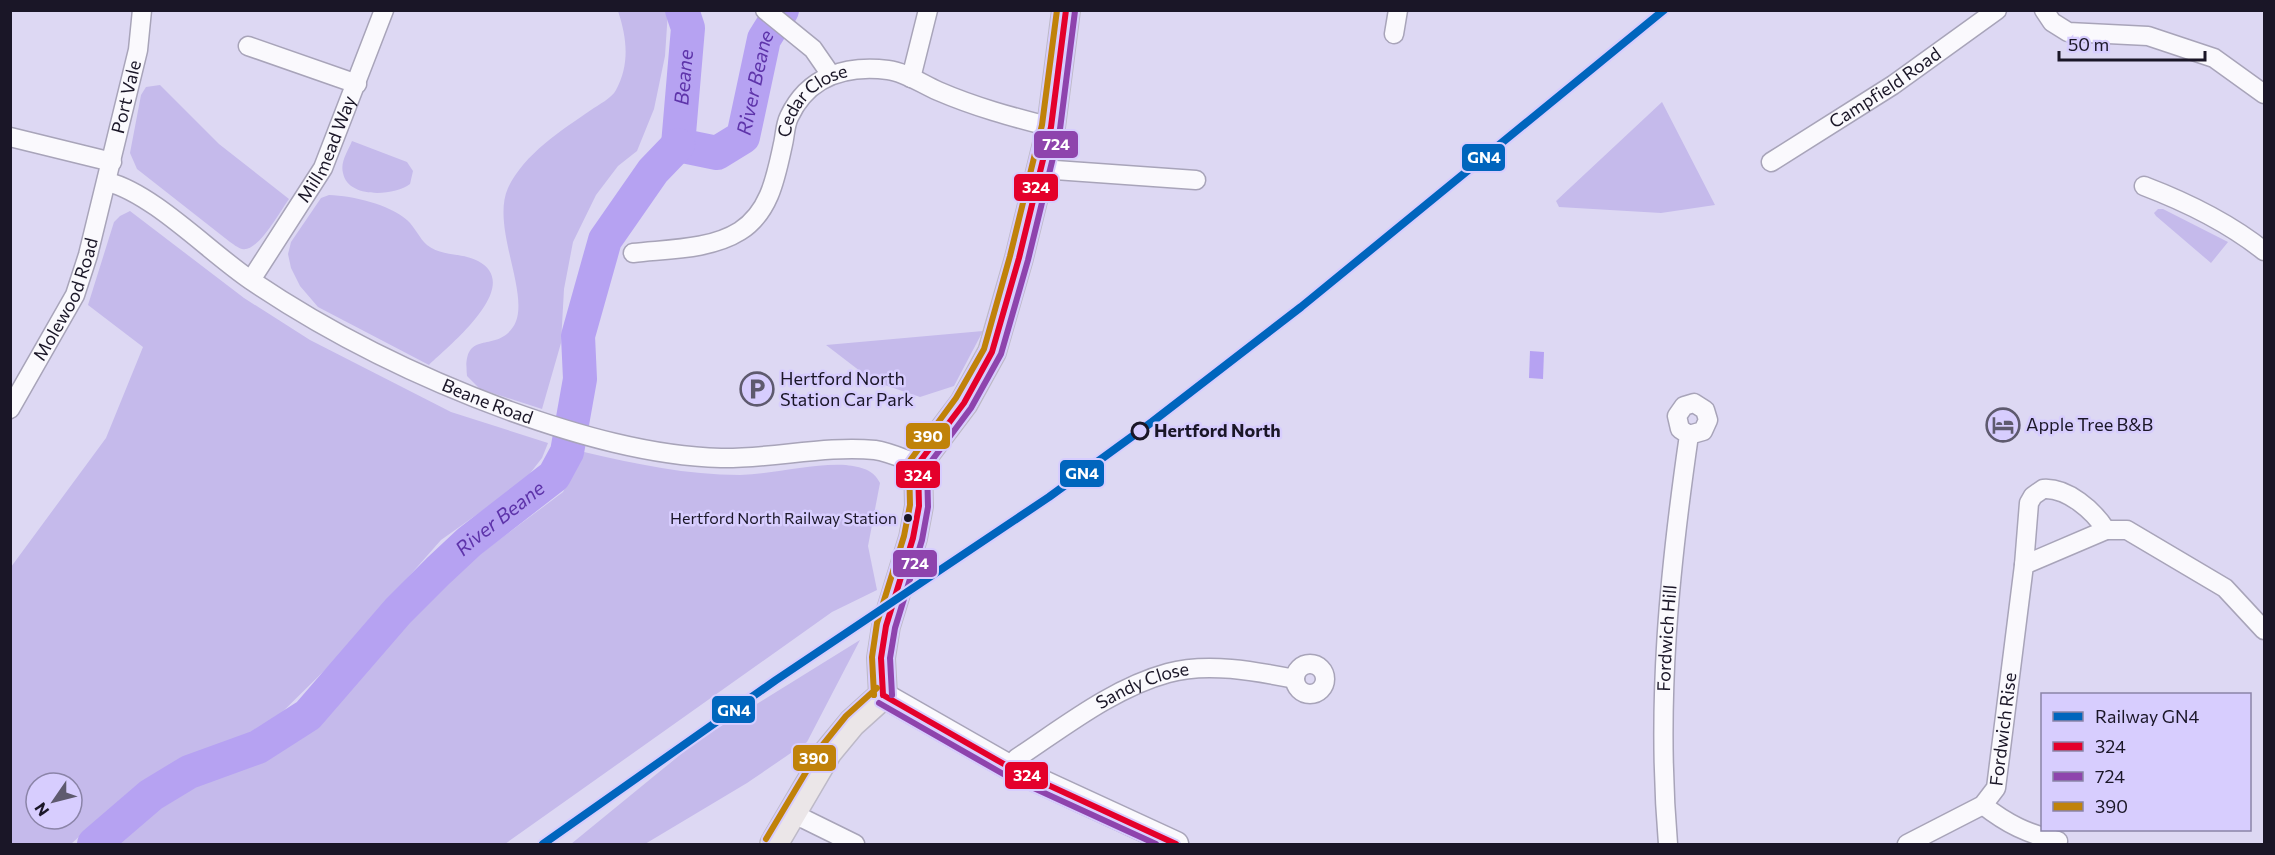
<svg xmlns="http://www.w3.org/2000/svg" width="2275" height="855" font-family="Commissioner,sans-serif">
  <style>
    .green { fill: #c5baeb; fill-rule: evenodd }
    .water { fill: #b6a2f2 }
    .lines { fill: none; stroke-linecap: round; stroke-linejoin: round }
    .river { stroke: #b6a2f2; stroke-width: 34 }
    .street-casing { stroke: #a8a4b9; stroke-width: 21 }
    .secondary-casing { stroke: #a8a4b9; stroke-width: 27 }
    .primary-casing { stroke: #bdb9c7; stroke-width: 30 }
    .street { stroke: #faf9fd; stroke-width: 18 }
    .secondary { stroke: #faf9fd; stroke-width: 24 }
    .primary { stroke: #ebe6e8; stroke-width: 27 }
    .bus-1-casing { stroke: #d7cdfe; stroke-width: 10 }
    .bus-2-casing { stroke: #d7cdfe; stroke-width: 10 }
    .bus-3-casing { stroke: #d7cdfe; stroke-width: 10 }
    .bus-1 { stroke: #e4002b; stroke-width: 6 }
    .bus-2 { stroke: #8e44ad; stroke-width: 6 }
    .bus-3 { stroke: #c0820a; stroke-width: 6 }
    .rail-1-casing { stroke: #d7cdfe; stroke-width: 12 }
    .rail-1 { stroke: #0065bd; stroke-width: 8 }
    .stop-dot { fill: #d7cdfe; stroke: #1a1627; stroke-width: 3 }
    .bus-dot { fill: #1a1627; stroke: #d7cdfe; stroke-width: 2 }
    .labels { text-anchor: middle; stroke-width: 5; stroke-linejoin: round; paint-order: stroke }
    .bus-label { font-size: 16px; fill: #1a1627; stroke: #d7cdfe; text-anchor: end }
    .street-label { font-size: 18px; fill: #1a1627; stroke: #d7cdfe }
    .poi-label { font-size: 18px; fill: #1a1627; stroke: #d7cdfe; text-anchor: start }
    .stop-label { font-size: 18px; font-weight: bold; fill: #1a1627; stroke: #d7cdfe; text-anchor: start }
    .water-label { font-size: 20px; font-style: italic; fill: #5e34aa; stroke: #d7cdfe }
    .line-badge { stroke: #d7cdfe; stroke-width: 2 }
    .badge-label { font-size: 16px; text-anchor: middle; font-weight: bold; fill: #fff }
  </style>
  <rect width="100%" height="100%" fill="#ddd8f3"/>
  <path class="green" d="M618,11H668L665,56L654,109L637,151L618,166L596,195L573,242L564,289L561,343L542,409L480,389L467,376C462,327 495,354 513,327C533,298 490,228 508,188C524,154 562,130 591,110C598,105 612,98 616,90C630,64 627,38 618,11Z
    M160,85L219,144L289,199C280,211 258,253 242,249C238,248 233,244 230,242L137,169L130,153L141,95L146,87Z
    M1662,102L1715,205L1661,213L1559,207L1556,201Z
    M352,141L407,162L413,171L410,184C394,196 348,199 343,173C340,162 348,151 352,141Z
    M329,195C354,196 388,204 407,220C415,227 419,238 427,245C442,257 461,252 478,261C525,286 447,347 429,365L318,307L300,286L291,268L288,254L291,242L321,198Z
    M2158,209H2163L2228,242L2211,263L2156,216L2154,213Z
    M130,211L244,298L310,340L451,412L548,443L542,458L524,481L441,540L336,659L256,738L169,770L103,815L71,844H11V567L106,438L143,347L88,305L114,222L120,216ZM36,783H72V819H36Z
    M983,331L954,386L920,397L873,381L826,345Z
    M584,452C636,464 687,475 740,475C775,474 811,463 846,465C861,467 873,469 880,483L868,546L877,590L832,612L505,844H108L165,798L188,786L265,758L295,740L319,720L385,646L405,618L479,555L563,492Z
    M860,640L807,742L747,783L645,844H571L697,741Z"/>
  <path class="water" d="M1530,351L1544,352L1543,379L1529,378Z"/>
  <g class="lines">
    <g class="river">
      <path id="s1" d="M678,145L717,153L743,137L764,39L782,10"/>
      <path id="s2" d="M678,145L688,28L682,10"/>
      <path id="s3" d="M94,844L151,795L189,772L258,747L308,715L398,611L438,571L469,542L554,476L567,452L580,379L578,336L605,240L653,171L678,145"/>
    </g>
    <g class="street-casing">
      <g id="street">
        <path d="M765,10L813,49L831,75"/>
        <path d="M2044,10L2052,22L2068,32L2148,36L2214,58L2264,94"/>
        <path d="M1394,34L1398,10"/>
        <path d="M248,46L357,84"/>
        <path d="M911,78L928,10"/>
        <path d="M10,137L112,162"/>
        <path id="s4" d="M1771,162L1893,85L1997,10"/>
        <path d="M1041,169L1196,180"/>
        <path id="s5" d="M108,182C154,194 210,253 252,281C332,335 420,378 510,411C577,435 650,456 721,458C772,459 825,445 875,450C889,452 904,459 918,464"/>
        <path d="M2144,186C2186,202 2229,223 2264,251"/>
        <path id="s6" d="M633,253C667,249 710,250 740,231C770,212 776,176 783,144C785,136 785,125 789,117C808,76 846,65 888,70C905,72 922,84 938,91C975,107 1012,117 1051,127"/>
        <path id="s7" d="M251,280L323,168L384,10"/>
        <path id="s8" d="M10,409L75,295L88,255L138,50L142,10"/>
        <path d="M2024,565L2029,503L2033,496L2043,489C2067,487 2094,511 2106,530"/>
        <circle cx="1310" cy="679" r="15"/>
        <path id="s9" d="M1009,767L1017,758C1064,727 1113,688 1168,673C1207,662 1255,671 1295,679"/>
        <path d="M1983,805C2007,824 2028,834 2058,841"/>
        <path d="M792,813L855,844"/>
        <path id="s10" d="M1668,844C1656,704 1669,573 1689,435L1680,429L1677,416L1684,406L1694,403L1705,410L1708,420L1703,431L1689,435"/>
        <path id="s11" d="M1907,844L1983,805L1996,788L2024,565L2106,530H2127L2225,588L2264,630"/>
      </g>
    </g>
    <g class="secondary-casing">
      <path id="secondary" d="M883,695L1009,767L1176,844"/>
    </g>
    <g class="primary-casing">
      <path id="primary" d="M774,844L828,752L852,723L883,695L881,658L886,626L913,538L919,506L918,464L964,403L992,352L1019,258L1051,127L1066,10"/>
    </g>
    <use href="#street" class="street"/>
    <use href="#secondary" class="secondary"/>
    <use href="#primary" class="primary"/>
    <g class="bus-1-casing">
      <path id="bus-1" d="M883,695L881,658L886,626L913,538L919,506L918,464L964,403L992,352L1019,258L1051,127L1066,10
        M883,695L1009,767L1176,844"/>
    </g>
    <g class="bus-2-casing">
      <path id="bus-2" d="M892,695L890,658L895,628L922,540L928,507L927,467L971,408L1001,354L1028,260L1060,129L1075,11
        M879,703L1005,775L1156,844"/>
    </g>
    <g class="bus-3-casing">
      <path id="bus-3" d="M874,695L872,657L877,623L904,536L910,505L909,462L956,398L984,349L1010,256L1042,125L1057,10
        M766,839L821,747L846,716L877,688"/>
    </g>
    <use href="#bus-1" class="bus-1"/>
    <use href="#bus-2" class="bus-2"/>
    <use href="#bus-3" class="bus-3"/>
    <g class="rail-1-casing">
      <path id="rail-1" d="M543,844L776,680L1049,497L1152,422L1301,307L1664,10"/>
    </g>
    <use href="#rail-1" class="rail-1"/>
  </g>
  <defs>
    <g id="parking-ring" transform="scale(1.725)"><circle r="9.5" fill="#d7cdfe" stroke="#5e5a6e" stroke-width="1.5"/><path d="M-3.5-5.5H1a3.5 3.5 0 0 1 0 7H-1V5.5H-3.5ZM-1-3.4V-.6H.8a1.4 1.4 0 0 0 0-2.8Z" fill="#5e5a6e"/></g>
    <g id="hotel-ring" transform="scale(1.725)"><circle r="9.5" fill="#d7cdfe" stroke="#5e5a6e" stroke-width="1.5"/><path d="M-6-4.5h1.5V1H6V5H4.5V3h-9V5H-6ZM-4 0a1.8 1.8 0 1 1 3.6 0ZM.5 0V-2.5h3Q6-2.5 6 0Z" fill="#5e5a6e"/></g>
  </defs>
  <g fill-rule="evenodd">
    <use href="#parking-ring" x="757" y="389"/>
    <use href="#hotel-ring" x="2003" y="425"/>
  </g>
  <circle class="stop-dot" cx="1140" cy="431" r="8"/>
  <circle class="bus-dot" cx="908" cy="518" r="5"/>
  <g class="labels">
    <g class="bus-label">
      <text x="897" y="524">Hertford North Railway Station</text>
    </g>
    <g class="street-label">
      <text dy="6" stroke="none"><textPath href="#s4" startOffset="136">Campfield Road</textPath></text>
      <text dy="6" stroke="none"><textPath href="#s8" startOffset="336">Port Vale</textPath></text>
      <text dy="6" stroke="none"><textPath href="#s6" startOffset="266">Cedar Close</textPath></text>
      <text dy="6" stroke="none"><textPath href="#s7" startOffset="152">Millmead Way</textPath></text>
      <text dy="6" stroke="none"><textPath href="#s8" startOffset="124">Molewood Road</textPath></text>
      <text dy="6" stroke="none"><textPath href="#s5" startOffset="441">Beane Road</textPath></text>
      <text dy="6" stroke="none"><textPath href="#s10" startOffset="206">Fordwich Hill</textPath></text>
      <text dy="6" stroke="none"><textPath href="#s9" startOffset="158">Sandy Close</textPath></text>
      <text dy="6" stroke="none"><textPath href="#s11" startOffset="166">Fordwich Rise</textPath></text>
    </g>
    <g class="poi-label">
      <text x="780" y="385">Hertford North<tspan x="780" dy="21">Station Car Park</tspan></text>
      <text x="2026" y="431">Apple Tree B&amp;B</text>
    </g>
    <g class="stop-label">
      <text x="1154" y="437">Hertford North</text>
    </g>
    <g class="water-label">
      <text dy="7" stroke="none"><textPath href="#s2" startOffset="68">Beane</textPath></text>
      <text dy="7" stroke="none"><textPath href="#s1" startOffset="126">River Beane</textPath></text>
      <text dy="7" stroke="none"><textPath href="#s3" startOffset="528">River Beane</textPath></text>
    </g>
  </g>
  <g class="line-badge">
    <rect x="1033" y="130" width="46" height="29" rx="6" fill="#8e44ad"/>
    <rect x="1461" y="143" width="45" height="29" rx="6" fill="#0065bd"/>
    <rect x="1013" y="173" width="46" height="29" rx="6" fill="#e4002b"/>
    <rect x="905" y="422" width="46" height="28" rx="6" fill="#c0820a"/>
    <rect x="1059" y="459" width="46" height="29" rx="6" fill="#0065bd"/>
    <rect x="895" y="460" width="46" height="29" rx="6" fill="#e4002b"/>
    <rect x="892" y="549" width="46" height="29" rx="6" fill="#8e44ad"/>
    <rect x="711" y="695" width="45" height="29" rx="6" fill="#0065bd"/>
    <rect x="792" y="744" width="45" height="28" rx="6" fill="#c0820a"/>
    <rect x="1004" y="761" width="45" height="29" rx="6" fill="#e4002b"/>
  </g>
  <g class="badge-label">
    <text x="1056" y="150">724</text>
    <text x="1484" y="163">GN4</text>
    <text x="1036" y="193">324</text>
    <text x="928" y="442">390</text>
    <text x="1082" y="479">GN4</text>
    <text x="918" y="481">324</text>
    <text x="915" y="569">724</text>
    <text x="734" y="716">GN4</text>
    <text x="814" y="764">390</text>
    <text x="1027" y="781">324</text>
  </g>
  <rect width="2275" height="855" fill="none" stroke="#1a1627" stroke-width="24"/>
  <rect x="2041" y="693" width="210" height="138" fill="#d7cdfe" stroke="#8b84a8" stroke-width="1.5"/>
  <rect x="2053" y="712" width="30" height="9" fill="#0065bd" stroke="#8b84a8" stroke-width="1.5"/>
  <text x="2095" y="723" font-size="18" fill="#1a1627">Railway GN4</text>
  <rect x="2053" y="742" width="30" height="9" fill="#e4002b" stroke="#8b84a8" stroke-width="1.5"/>
  <text x="2095" y="753" font-size="18" fill="#1a1627">324</text>
  <rect x="2053" y="772" width="30" height="9" fill="#8e44ad" stroke="#8b84a8" stroke-width="1.5"/>
  <text x="2095" y="783" font-size="18" fill="#1a1627">724</text>
  <rect x="2053" y="802" width="30" height="9" fill="#c0820a" stroke="#8b84a8" stroke-width="1.5"/>
  <text x="2095" y="813" font-size="18" fill="#1a1627">390</text>
  <g transform="translate(54 801) rotate(235)"><circle r="28" fill="#d7cdfe" stroke="#8b84a8" stroke-width="1.5"/>
  <path d="M0-4.5L10 22L0 15L-10 22Z" fill="#5e5a6e"/>
  <text y="-9" font-size="16" font-weight="bold" text-anchor="middle" fill="#1a1627">N</text>
  </g>
  <path d="M2059 51v9h146v-9" fill="none" stroke="#1a1627" stroke-width="3"/>
  <text x="2068" y="51" font-size="18" fill="#1a1627" stroke="#d7cdfe" stroke-width="4.5" paint-order="stroke">50 m</text>
</svg>
